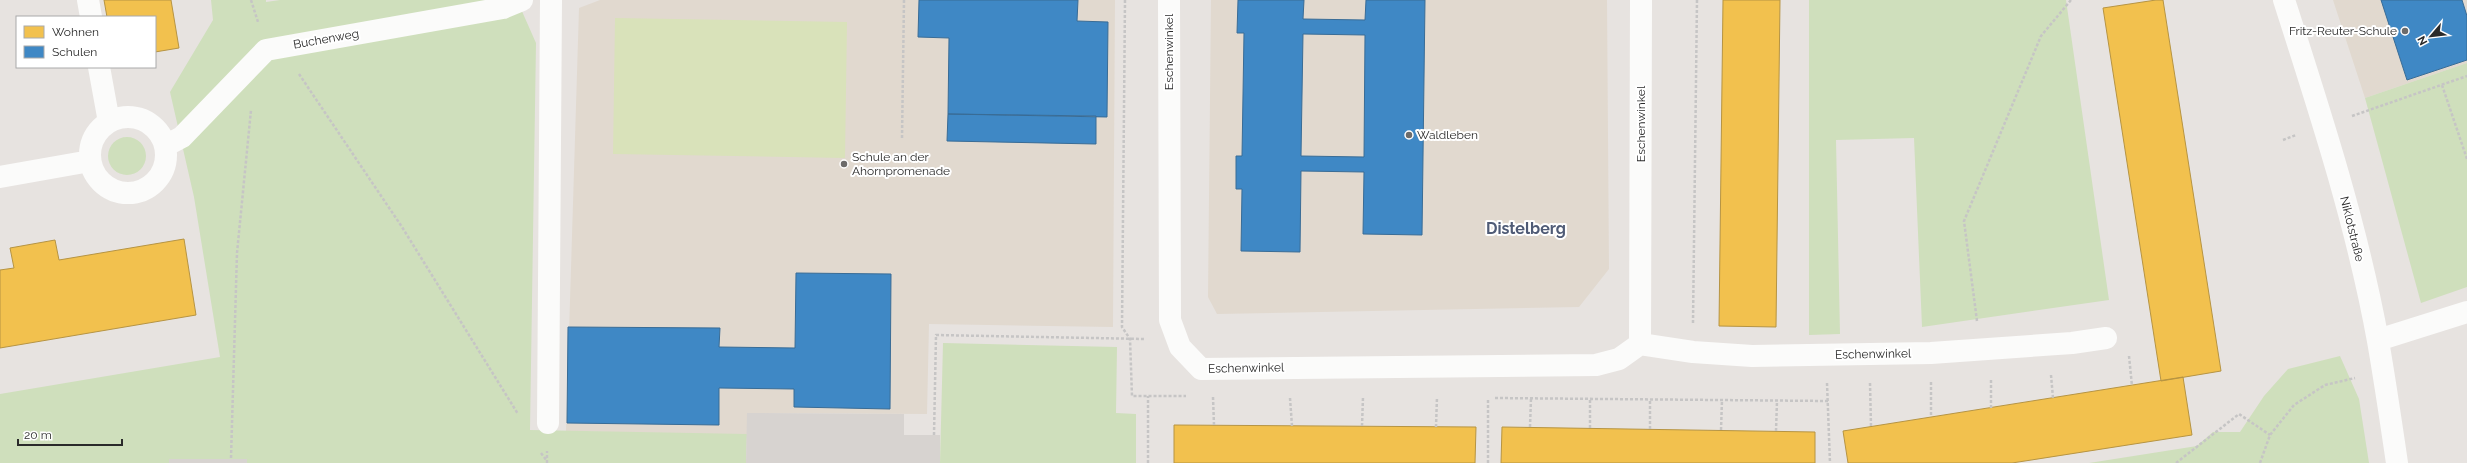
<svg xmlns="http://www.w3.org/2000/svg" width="2467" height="463" font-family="Raleway,sans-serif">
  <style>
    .education { fill: #e1d9cf }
    .green { fill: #cfdfbc }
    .pitch { fill: #d9e2ba }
    .plaza { fill: #d7d3d0 }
    .homes { fill: #f2c14e; stroke: #b69443 }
    .schools { fill: #3f88c5; stroke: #396c96; fill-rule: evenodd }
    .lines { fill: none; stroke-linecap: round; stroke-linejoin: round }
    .path { stroke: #c6c5c5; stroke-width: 2.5; stroke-dasharray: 3 2; stroke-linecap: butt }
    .minor { stroke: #fbfbfa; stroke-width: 22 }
    .poi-dot { fill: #6c6b6a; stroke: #fff; stroke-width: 1.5 }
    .labels { text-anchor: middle; stroke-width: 4; stroke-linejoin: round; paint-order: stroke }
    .poi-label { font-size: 12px; fill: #2a2a2a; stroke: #fff; text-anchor: start }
    .street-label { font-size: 12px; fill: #2a2a2a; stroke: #fff }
    .district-label { font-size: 16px; font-weight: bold; fill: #4f5b76; stroke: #fff }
  </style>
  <rect width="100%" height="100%" fill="#e7e3e0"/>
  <path class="education" d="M600,0H1115L1113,327L929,324L927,414L748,413L786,436L566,431L579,8Z
    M1211,0H1607L1609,269L1579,307L1217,314L1208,297Z
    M2333,0H2467V63L2365,98Z"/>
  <path class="green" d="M211,0H266V2L280,0H517L536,43L530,430L747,434L746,463H0V394L220,357L194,197L170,92L213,20Z
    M1809,0H2066L2109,300L1922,327L1914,138L1836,140L1840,334L1809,335Z
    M2467,63V287L2421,303L2365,98Z
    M108 156a19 19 0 1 1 38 0a19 19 0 1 1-38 0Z
    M943,343L1117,347L1116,413L1136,414V463H940Z
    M2340,356L2359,399L2369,463H2089L2197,446L2213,432H2240L2264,396L2288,369Z"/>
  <path class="pitch" d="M615,18L847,22L845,158L613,154Z"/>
  <path class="plaza" d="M747,413L904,414V435H940V463H746Z
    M169,459H247V463H169Z"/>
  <path class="homes" d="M104,0H171L179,48L155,52V17H107Z
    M1723,0H1780L1776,327L1719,326Z
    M2156,0H2163L2221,371L2161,381L2103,8Z
    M184,239L196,315L0,348V270L14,268L10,248L55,240L59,260Z
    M2183,377L2192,435L2012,463H1848L1843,431Z
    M1174,425L1476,427L1475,463H1174Z
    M1502,427L1815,432V463H1501Z"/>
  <path class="schools" d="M919,0H1078L1077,21L1108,22L1107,117L948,114L949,38L918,37Z
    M1238,0H1304L1303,19L1365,20L1366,0H1425L1422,235L1363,234L1364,172L1301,171L1300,252L1241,251L1242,189H1236V156H1242L1244,33H1237ZM1303,34L1365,35L1364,157L1301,156Z
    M2381,0H2462L2467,16V60L2407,80Z
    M948,114L1096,116V144L947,141Z
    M796,273L891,274L890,409L794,407V389L719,388V425L567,423L568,327L720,328L719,347L795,348Z"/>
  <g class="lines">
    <path class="path" d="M251,0L258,22
      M1125,0L1122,327L1130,339L1132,396H1186
      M299,74L402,227L518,414
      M2442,85L2467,159
      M2352,116L2467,76
      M902,138L904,0
      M2283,140L2296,135
      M1977,321L1964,221L2041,36L2071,0
      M1693,323L1697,0
      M2129,356L2132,386
      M2051,375L2053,398
      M1931,382V417
      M1827,383L1830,463
      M1870,383L1871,426
      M1213,397L1214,425
      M1290,398L1292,426
      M1495,398L1828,401
      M1991,408V378
      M1362,426L1363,397
      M1436,427L1437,397
      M1530,427L1531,398
      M1590,428V399
      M1650,429V400
      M1721,430L1722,400
      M1776,431L1777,401
      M934,435L936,335L1145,339
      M541,453L547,461
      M231,458L237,253L251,110
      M547,463V451
      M1148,463V396
      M1488,463V398
      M2176,463L2239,414L2270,435
      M2260,463L2270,435L2294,405L2325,385L2355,378"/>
    <path class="minor" d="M88,0L91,17
      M1169,0L1170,320L1180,347L1201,369L1596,365L1619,359L1640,344L1693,352L1752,356L1931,353L2072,343L2106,338
      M2284,0C2320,112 2357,225 2378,341C2385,381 2391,422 2397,463
      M99,67L109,122
      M90 155a38 38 0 1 1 76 0a38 38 0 1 1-76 0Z
      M165,146L182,137L266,50L503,8L522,0
      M0,177L90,161
      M2378,340L2467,312
      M1640,344L1641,0
      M548,423L551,0"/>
  </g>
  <g class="poi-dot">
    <circle cx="2405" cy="31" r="4"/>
    <circle cx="1409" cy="135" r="4"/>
    <circle cx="844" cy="164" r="4"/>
  </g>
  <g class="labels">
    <g class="poi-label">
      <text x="2397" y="35" text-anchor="end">Fritz-Reuter-Schule</text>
      <text x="1417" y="139">Waldleben</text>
      <text x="852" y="161">Schule an der<tspan x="852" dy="14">Ahornpromenade</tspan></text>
    </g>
    <g class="street-label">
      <text transform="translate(326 39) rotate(-10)" y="4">Buchenweg</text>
      <text transform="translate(1169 52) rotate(-90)" y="4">Eschenwinkel</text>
      <text transform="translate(1641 124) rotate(-90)" y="4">Eschenwinkel</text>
      <text transform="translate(2352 229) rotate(76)" y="4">Niklotstraße</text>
      <text transform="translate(1873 354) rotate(-1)" y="4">Eschenwinkel</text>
      <text transform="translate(1246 368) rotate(-1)" y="4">Eschenwinkel</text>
    </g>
    <g class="district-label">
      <text x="1526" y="234">Distelberg</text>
    </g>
  </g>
  <rect x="16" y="16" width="140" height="52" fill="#ffffff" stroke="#aaaaaa"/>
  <rect x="24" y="26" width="20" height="12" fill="#f2c14e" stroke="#aaaaaa"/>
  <text x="52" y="36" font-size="12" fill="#2a2a2a">Wohnen</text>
  <rect x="24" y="46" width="20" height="12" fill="#3f88c5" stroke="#aaaaaa"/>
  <text x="52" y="56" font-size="12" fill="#2a2a2a">Schulen</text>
  <g transform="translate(2431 36) rotate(242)" stroke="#ffffff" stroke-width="3" paint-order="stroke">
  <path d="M0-3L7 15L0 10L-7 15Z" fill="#2a2a2a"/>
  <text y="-6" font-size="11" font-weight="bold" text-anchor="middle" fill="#2a2a2a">N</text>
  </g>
  <path d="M18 439v6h104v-6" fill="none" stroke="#2a2a2a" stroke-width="2"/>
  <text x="24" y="439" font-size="12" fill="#2a2a2a" stroke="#ffffff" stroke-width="3" paint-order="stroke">20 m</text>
</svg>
